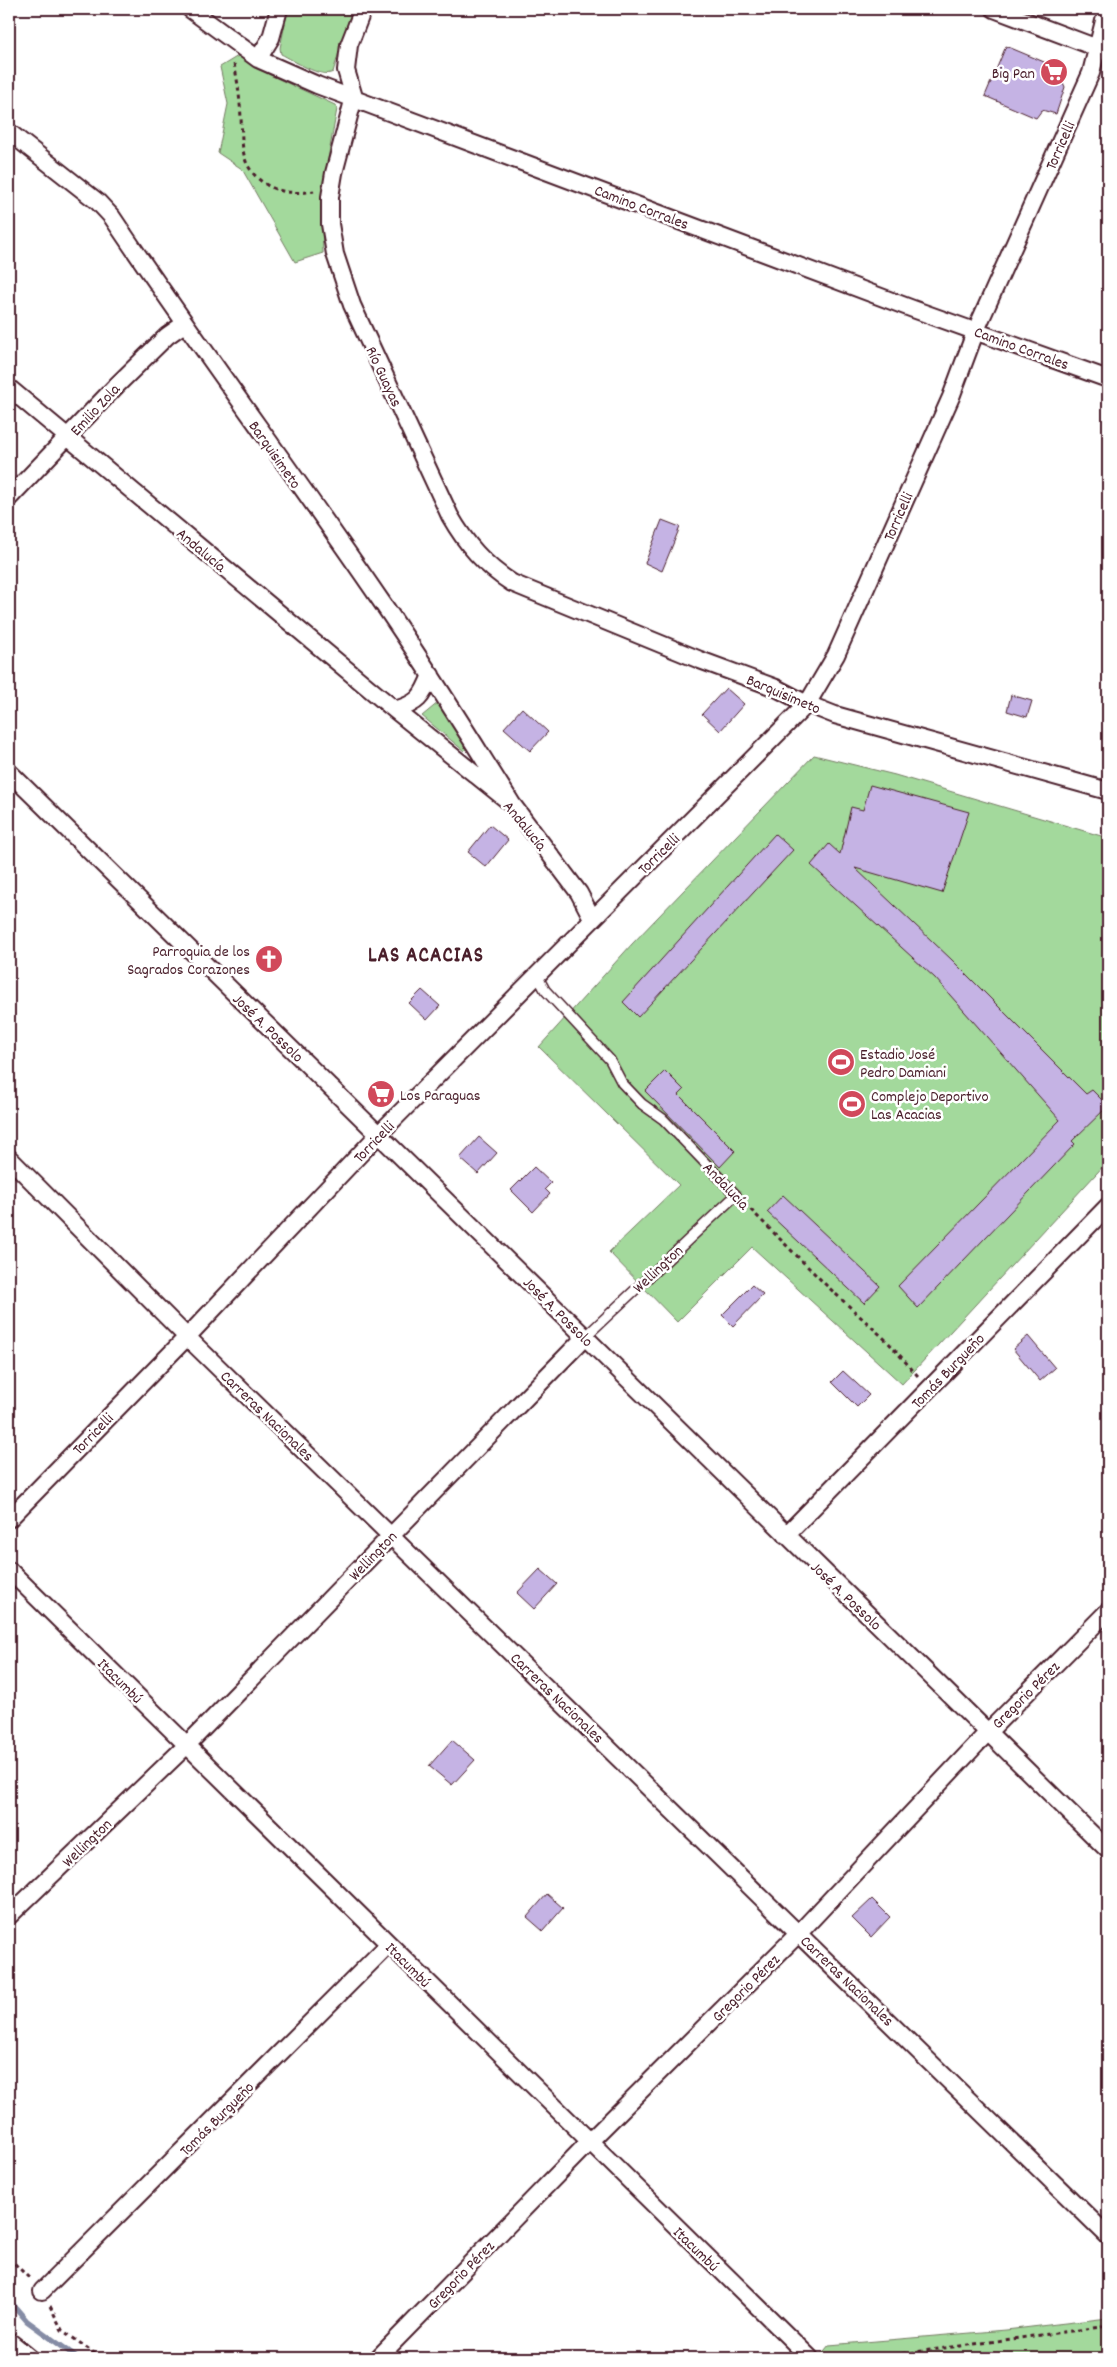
<svg xmlns="http://www.w3.org/2000/svg" width="1117" height="2367" font-family="Dekko,sans-serif">
  <style>
    .green { fill: #a3d99c; stroke: #767c64 }
    .lines { fill: none; stroke-linecap: round; stroke-linejoin: round }
    .stream { stroke: #858ca5; stroke-width: 5.5 }
    .building { fill: #c5b3e4; stroke: #4a1f2b }
    .lane-casing { stroke: #4a1f2b; stroke-width: 12 }
    .street-casing { stroke: #4a1f2b; stroke-width: 20 }
    .path { stroke: #4a1f2b; stroke-width: 3; stroke-dasharray: 4 4; stroke-linecap: butt }
    .lane { stroke: #fff; stroke-width: 9 }
    .street { stroke: #fff; stroke-width: 16 }
    .labels { text-anchor: middle; stroke-width: 5; stroke-linejoin: round; paint-order: stroke }
    .poi-label { font-size: 16px; fill: #4a1f2b; stroke: #fff; text-anchor: start }
    .street-label { font-size: 16px; fill: #4a1f2b; stroke: #fff }
    .district-label { font-size: 21px; font-weight: bold; letter-spacing: 1px; fill: #4a1f2b; stroke: #fff }
  </style>
  <rect width="100%" height="100%" fill="#fff"/>
  <filter id="ink" filterUnits="userSpaceOnUse"><feTurbulence type="fractalNoise" baseFrequency=".02" numOctaves="2"/><feDisplacementMap in="SourceGraphic" scale="10" xChannelSelector="R" yChannelSelector="G"/><feConvolveMatrix kernelMatrix="1 2 1 2 8 2 1 2 1" color-interpolation-filters="sRGB"/></filter>
  <g filter="url(#ink)">
    <path class="green" d="M288,9H352L333,72C321,79 293,60 281,54L280,48Z
      M238,56L270,75L335,105L337,109L321,197L323,253L295,262L242,169L218,153L228,104L220,67Z
      M439,702L470,745L464,751L422,716Z
      M814,755L895,775L1108,838V1161L902,1384L752,1247L677,1322L609,1252L679,1185L539,1047L632,944Z
      M1108,2318V2358H822L820,2356L829,2345L1006,2330Z"/>
    <g class="lines">
      <path class="stream" d="M9,2300L27,2321L78,2358"/>
    </g>
    <path class="building" d="M1006,46L1056,67L1065,87L1056,114L1042,110L1036,118L985,96Z
      M662,520L680,527L662,571L645,563Z
      M726,688L744,704L720,731L702,714Z
      M1011,695L1032,701L1027,717L1007,711Z
      M522,708L548,732L530,751L504,728Z
      M870,785L969,812L942,893L855,868L952,960L1086,1094L1092,1090L1108,1106L1072,1141L1075,1144L918,1308L898,1286L1060,1120L935,978L811,865L829,844L840,854L851,807L863,810Z
      M490,825L508,840L486,867L468,852Z
      M775,834L793,850L638,1017L623,1002Z
      M422,990L440,1006L427,1020L409,1003Z
      M665,1071L684,1090L679,1095L735,1151L720,1167L645,1091Z
      M479,1137L497,1153L478,1174L460,1158Z
      M534,1167L551,1183L545,1189L550,1194L533,1212L511,1190Z
      M783,1195L880,1286L864,1303L767,1212Z
      M752,1285L763,1295L733,1326L722,1315Z
      M1028,1336L1055,1368L1040,1381L1013,1349Z
      M843,1371L869,1395L857,1407L832,1382Z
      M540,1569L557,1584L534,1609L517,1593Z
      M452,1740L475,1760L452,1785L429,1766Z
      M547,1894L563,1908L543,1931L527,1917Z
      M872,1899L890,1917L871,1937L852,1918Z"/>
    <g class="lines">
      <g class="lane-casing">
        <path id="lane" d="M537,975L545,990L610,1060L622,1083L642,1104L663,1119L736,1195L585,1337"/>
      </g>
      <g class="street-casing">
        <path id="street" d="M190,9L258,59L317,85L913,309L1108,379
          M363,9L349,45L346,70L354,97L334,173L330,197V224L335,254L352,305L450,516C466,544 484,565 512,583L700,660L776,688L807,704L835,715L1108,791
          M994,9L1108,52
          M258,59L271,38L279,9
          M9,132L98,202L112,217C199,347 293,472 381,601C427,667 469,736 512,804
          M9,388L395,710L512,804L579,893L592,918
          M9,498L117,385L167,336L184,324
          M395,710C418,703 422,698 431,675
          M9,772L1108,1850
          M9,1158L187,1337L1108,2236
          M9,1519L187,1337L379,1134L807,704L836,655L951,397L976,330L1091,73L1107,9
          M786,1535L1108,1206
          M9,1570L810,2358
          M9,1916L187,1745L585,1337
          M42,2291L389,1944
          M9,2341L30,2358
          M378,2358L589,2142L799,1933L988,1732L1108,1611"/>
      </g>
      <path class="path" d="M234,64C238,81 240,100 241,118C242,132 241,151 247,164C261,190 287,196 314,191
        M745,1204L827,1286L888,1342L918,1376
        M9,2258L30,2279
        M50,2306L62,2330L101,2358
        M871,2358L1108,2326"/>
      <use href="#lane" class="lane"/>
      <use href="#street" class="street"/>
    </g>
  </g>
  <defs>
    <g id="supermarket-disc" transform="scale(1.4375)"><circle r="9.5" fill="#d1495b" stroke="#fff"/><path d="M-6-5.5h2.5l.6 2H6L4.5 2H-2.5L-4.4-4H-6ZM-1.5 3.2a1.3 1.3 0 1 0 .1 0ZM3 3.2a1.3 1.3 0 1 0 .1 0Z" fill="#fff"/></g>
    <g id="church-disc" transform="scale(1.4375)"><circle r="9.5" fill="#d1495b" stroke="#fff"/><path d="M-1.2-6h2.4v3.5h3.3v2.4h-3.3V6h-2.4V-.1h-3.3v-2.4h3.3Z" fill="#fff"/></g>
    <g id="stadium-disc" transform="scale(1.4375)"><circle r="9.5" fill="#d1495b" stroke="#fff"/><path d="M0-5a6.5 5 0 1 0 0 10a6.5 5 0 1 0 0-10ZM-3.5-1.8h7v3.6h-7Z" fill="#fff"/></g>
  </defs>
  <g fill-rule="evenodd">
    <use href="#supermarket-disc" x="1054" y="72"/>
    <use href="#church-disc" x="269" y="959"/>
    <use href="#stadium-disc" x="841" y="1062"/>
    <use href="#supermarket-disc" x="381" y="1094"/>
    <use href="#stadium-disc" x="852" y="1104"/>
  </g>
  <g class="labels">
    <g class="poi-label">
      <text x="1035" y="78" text-anchor="end">Big Pan</text>
      <text x="250" y="956" text-anchor="end">Parroquia de los<tspan x="250" dy="18">Sagrados Corazones</tspan></text>
      <text x="860" y="1059">Estadio José<tspan x="860" dy="18">Pedro Damiani</tspan></text>
      <text x="400" y="1100">Los Paraguas</text>
      <text x="871" y="1101">Complejo Deportivo<tspan x="871" dy="18">Las Acacias</tspan></text>
    </g>
    <g class="street-label">
      <text transform="translate(1059 145) rotate(-66)" y="6">Torricelli</text>
      <text transform="translate(642 206) rotate(21)" y="6">Camino Corrales</text>
      <text transform="translate(1022 347) rotate(20)" y="6">Camino Corrales</text>
      <text transform="translate(385 376) rotate(65)" y="6">Río Guayas</text>
      <text transform="translate(94 409) rotate(-47)" y="6">Emilio Zola</text>
      <text transform="translate(276 454) rotate(55)" y="6">Barquisimeto</text>
      <text transform="translate(897 516) rotate(-66)" y="6">Torricelli</text>
      <text transform="translate(202 549) rotate(40)" y="6">Andalucía</text>
      <text transform="translate(784 693) rotate(23)" y="6">Barquisimeto</text>
      <text transform="translate(526 825) rotate(51)" y="6">Andalucía</text>
      <text transform="translate(658 853) rotate(-44)" y="6">Torricelli</text>
      <text transform="translate(269 1027) rotate(44)" y="6">José A. Possolo</text>
      <text transform="translate(373 1141) rotate(-46)" y="6">Torricelli</text>
      <text transform="translate(727 1185) rotate(46)" y="6">Andalucía</text>
      <text transform="translate(657 1268) rotate(-43)" y="6">Wellington</text>
      <text transform="translate(559 1311) rotate(45)" y="6">José A. Possolo</text>
      <text transform="translate(947 1370) rotate(-46)" y="6">Tomás Burgueño</text>
      <text transform="translate(268 1415) rotate(44)" y="6">Carreras Nacionales</text>
      <text transform="translate(92 1433) rotate(-46)" y="6">Torricelli</text>
      <text transform="translate(372 1555) rotate(-46)" y="6">Wellington</text>
      <text transform="translate(847 1595) rotate(44)" y="6">José A. Possolo</text>
      <text transform="translate(121 1680) rotate(45)" y="6">Itacumbú</text>
      <text transform="translate(1025 1694) rotate(-45)" y="6">Gregorio Pérez</text>
      <text transform="translate(558 1697) rotate(44)" y="6">Carreras Nacionales</text>
      <text transform="translate(86 1842) rotate(-44)" y="6">Wellington</text>
      <text transform="translate(409 1964) rotate(45)" y="6">Itacumbú</text>
      <text transform="translate(848 1980) rotate(44)" y="6">Carreras Nacionales</text>
      <text transform="translate(745 1987) rotate(-45)" y="6">Gregorio Pérez</text>
      <text transform="translate(216 2118) rotate(-45)" y="6">Tomás Burgueño</text>
      <text transform="translate(697 2248) rotate(44)" y="6">Itacumbú</text>
      <text transform="translate(460 2274) rotate(-46)" y="6">Gregorio Pérez</text>
    </g>
    <g class="district-label">
      <text x="426" y="961">LAS ACACIAS</text>
    </g>
  </g>
  <rect width="1117" height="2367" fill="none" stroke="#fff" stroke-width="30"/>
  <rect x="15" y="15" width="1087" height="2337" fill="none" stroke="#4a1f2b" stroke-width="2" filter="url(#ink)"/>
</svg>
